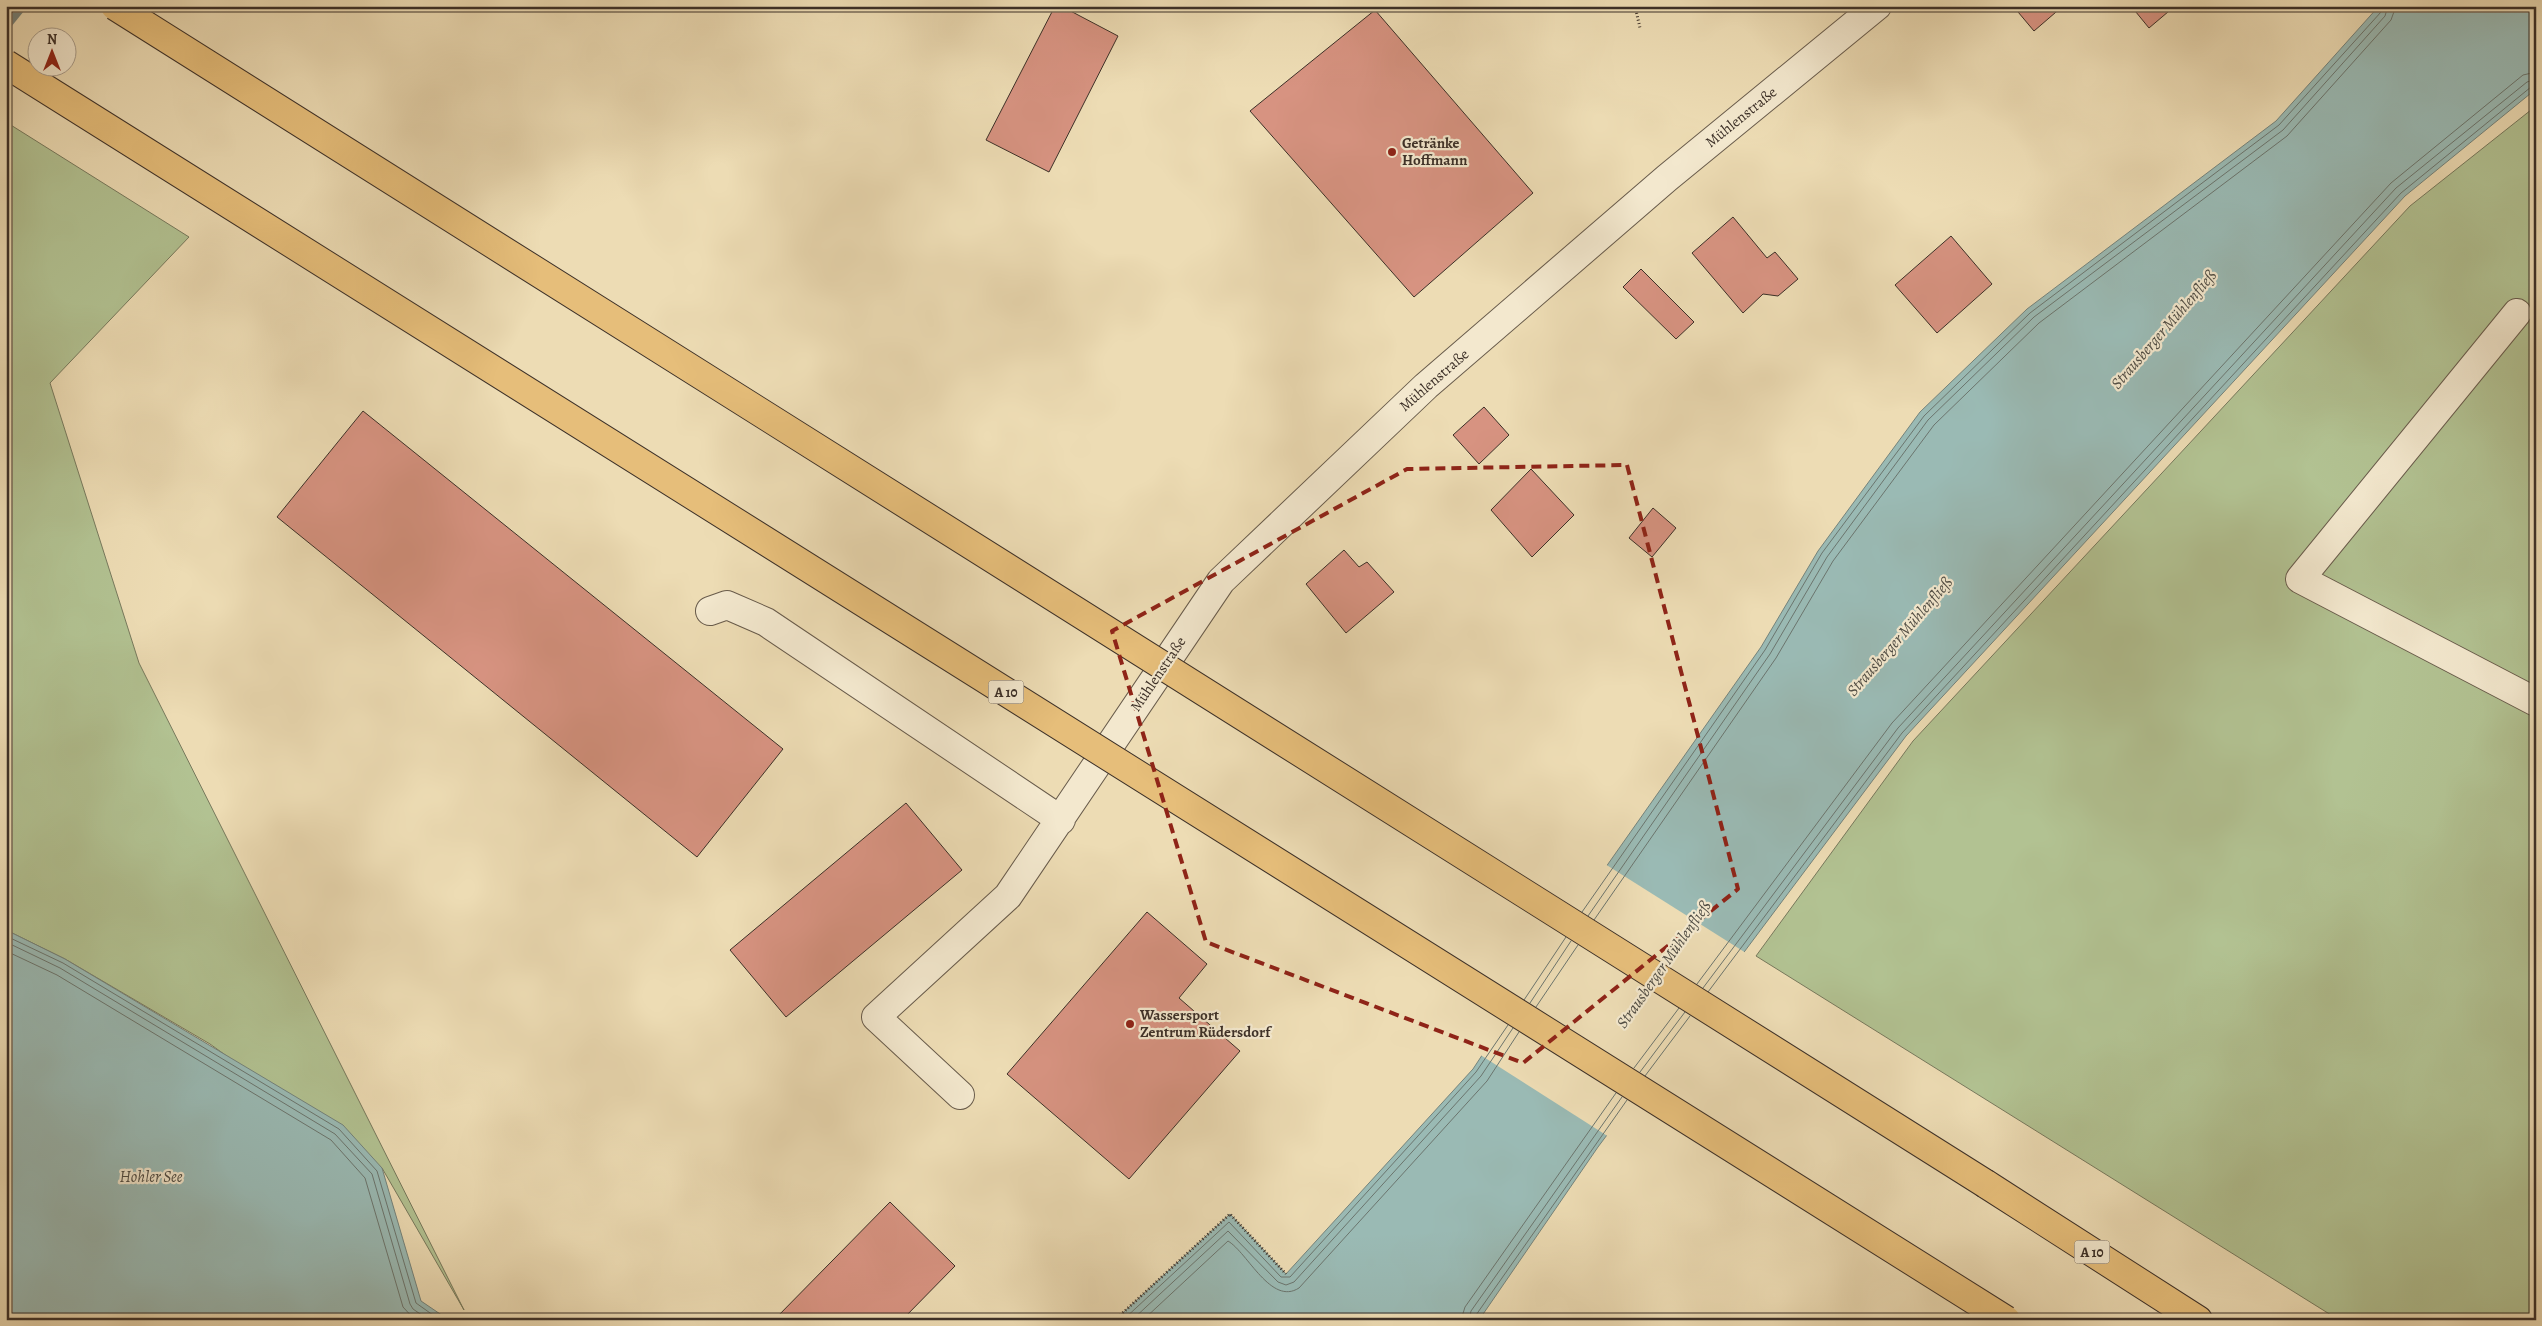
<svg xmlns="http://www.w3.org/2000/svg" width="2542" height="1326" font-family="Alegreya,serif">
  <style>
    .green { fill: #b2c292; stroke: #77795d }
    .water { fill: #9abab4; stroke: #74837c }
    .pier { fill: #eddcb4 }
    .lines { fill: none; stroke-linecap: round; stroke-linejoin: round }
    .shore { stroke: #6b756e; stroke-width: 1 }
    .stream { stroke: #74837c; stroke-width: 14 }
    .building { fill: #d79381; stroke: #3c3028 }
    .minor-casing { stroke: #685b4b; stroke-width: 30 }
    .highway-casing { stroke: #3c3028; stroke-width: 30 }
    .path { stroke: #3c3028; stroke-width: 3; stroke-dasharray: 1 2.5; stroke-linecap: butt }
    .minor { stroke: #f3e8ce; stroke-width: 28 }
    .highway { stroke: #e6be7a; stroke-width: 28 }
    .highway-bridge-casing { stroke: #3c3028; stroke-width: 30; stroke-linecap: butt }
    .highway-bridge { stroke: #e6be7a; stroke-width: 28 }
    .marked { fill: none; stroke: #8f2418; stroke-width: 4; stroke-dasharray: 10 6; stroke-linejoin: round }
    .poi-dot { fill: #8f2418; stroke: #f3e8ce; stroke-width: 2 }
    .labels { text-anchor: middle; stroke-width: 4.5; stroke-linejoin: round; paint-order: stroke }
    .shield { fill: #f3e8ce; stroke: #73675a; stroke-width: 1 }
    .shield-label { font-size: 14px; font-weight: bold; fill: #3c3028 }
    .street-label { font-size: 15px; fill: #3c3028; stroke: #f3e8ce }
    .poi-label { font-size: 15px; font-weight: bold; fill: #3c3028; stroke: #f3e8ce; text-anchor: start }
    .water-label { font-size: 16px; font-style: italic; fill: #4f4c44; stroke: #f3e8ce }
  </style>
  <rect width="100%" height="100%" fill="#eddcb4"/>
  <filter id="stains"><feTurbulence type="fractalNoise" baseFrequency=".004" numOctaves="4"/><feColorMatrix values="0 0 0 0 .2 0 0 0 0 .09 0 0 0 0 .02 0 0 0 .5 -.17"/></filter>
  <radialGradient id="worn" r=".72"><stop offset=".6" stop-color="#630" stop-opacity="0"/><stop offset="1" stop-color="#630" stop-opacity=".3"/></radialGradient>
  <path class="green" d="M2536,106V1320H2339L1756,956L1913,741L2410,206Z
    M6,122L189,237L50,383L139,663L464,1310L382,1168L210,1044L65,959L6,930Z"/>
  <path class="water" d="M2379,6H2536V89L2405,196L1906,736L1598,1147L1479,1320H1115L1230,1214L1286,1274L1473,1069L1608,864L1761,647L1818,551L1920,412L2027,309L2276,121Z
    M6,930L65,959L343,1125L382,1168L421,1301L449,1320H6Z"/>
  <path class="pier" d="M1605,864L1746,953L1609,1137L1479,1054Z"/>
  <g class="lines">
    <path class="shore" d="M1582,912L1765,650L1822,553L1924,416L2030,313L2279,125L2381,12L2382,6
      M1588,916L1770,654L1827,557L1928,420L2034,317L2283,130L2385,16L2388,6
      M1594,920L1776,658L1833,561L1934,425L2039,323L2287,136L2391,20L2396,6
      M6,936L63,963L339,1129L377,1171L416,1303L440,1320
      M6,942L60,968L335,1134L372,1174L410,1304L413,1309L429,1320
      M6,951L57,975L331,1140L365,1178L403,1307L415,1320
      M1697,984L1892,723L2391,183L2523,75L2536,72
      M1703,988L1898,728L2396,188L2527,82L2536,79
      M1708,992L1902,733L2401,193L2531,87L2536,85
      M1524,1000L1566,937
      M1530,1003L1571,941
      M1536,1007L1578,945
      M1634,1068L1679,1008
      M1640,1072L1685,1012
      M1645,1076L1690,1016
      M1123,1320L1229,1222L1281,1277H1290L1476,1072L1508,1025
      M1132,1320L1228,1231L1278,1282L1286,1285L1294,1282L1481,1076L1513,1028
      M1143,1320L1228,1241C1248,1253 1271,1306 1299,1288L1487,1081L1519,1032
      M1461,1320L1465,1307L1616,1093
      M1469,1320L1471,1311L1622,1097
      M1475,1320L1476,1315L1627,1100"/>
    <path class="stream" d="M6,22L19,6"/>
  </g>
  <path class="building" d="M1055,6H1061L1118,36L1049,172L986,140Z
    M2013,6H2063L2034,31Z
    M2131,6H2175L2149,28Z
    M1375,10L1533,193L1414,297L1250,111Z
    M1733,217L1767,258L1775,252L1798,279L1778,296L1763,294L1743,313L1692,253Z
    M1951,236L1992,284L1937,333L1895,285Z
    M1641,269L1694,322L1676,339L1623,287Z
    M1484,407L1509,435L1479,464L1453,435Z
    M363,411L783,749L697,857L277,517Z
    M1531,469L1574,515L1532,557L1491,510Z
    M1653,508L1676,528L1652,557L1629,538Z
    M1344,550L1359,567L1367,562L1394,592L1346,633L1306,584Z
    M906,803L962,870L786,1017L730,950Z
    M1147,912L1207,964L1179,998L1240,1051L1129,1179L1007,1074Z
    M890,1202L955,1266L902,1320H774Z"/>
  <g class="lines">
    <g class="minor-casing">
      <path id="minor" d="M2517,313L2300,579L2536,702
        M710,611L727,605L766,622L1061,820
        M960,1095L876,1017L1008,896L1221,581L1426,386L1667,178L1877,6"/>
    </g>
    <g class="highway-casing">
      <path id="highway" d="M1986,1184L2198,1320"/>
    </g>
    <path class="path" d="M1635,6L1640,28
      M1115,1320L1230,1214L1286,1274"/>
    <use href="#minor" class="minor"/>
    <use href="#highway" class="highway"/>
    <g class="highway-bridge-casing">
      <path id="highway-bridge" d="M115,6L1986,1184
        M6,64L2006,1320"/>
    </g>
    <use href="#highway-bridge" class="highway-bridge"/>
  </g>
  <path class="marked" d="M1627,465L1738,889L1523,1063L1206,942L1112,631L1407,469Z"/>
  <g class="poi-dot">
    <circle cx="1392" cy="152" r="5"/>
    <circle cx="1130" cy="1024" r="5"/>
  </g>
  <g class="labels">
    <g class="shield">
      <rect x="988.5" y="680.5" width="35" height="23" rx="4"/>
      <rect x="2074.5" y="1240.5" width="35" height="23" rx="4"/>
    </g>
    <g class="shield-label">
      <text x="1006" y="697">A 10</text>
      <text x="2092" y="1257">A 10</text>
    </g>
    <g class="street-label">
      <text transform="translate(1741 117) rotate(-39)" y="5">Mühlenstraße</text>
      <text transform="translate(1434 380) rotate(-41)" y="5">Mühlenstraße</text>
      <text transform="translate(1158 674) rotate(-56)" y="5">Mühlenstraße</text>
    </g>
    <g class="poi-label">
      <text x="1402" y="148">Getränke<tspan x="1402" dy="17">Hoffmann</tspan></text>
      <text x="1140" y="1020">Wassersport<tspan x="1140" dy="17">Zentrum Rüdersdorf</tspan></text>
    </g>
    <g class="water-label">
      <text transform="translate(2163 329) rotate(-49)" y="6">Strausberger Mühlenfließ</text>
      <text transform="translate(1899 636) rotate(-49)" y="6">Strausberger Mühlenfließ</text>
      <text transform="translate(1663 964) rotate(-55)" y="6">Strausberger Mühlenfließ</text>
      <text x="151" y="1182">Hohler See</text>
    </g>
  </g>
  <rect width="2542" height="1326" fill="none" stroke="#eddcb4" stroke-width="25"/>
  <rect x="8" y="8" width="2527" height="1311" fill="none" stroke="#3c3028" stroke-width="2.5"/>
  <rect x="12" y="12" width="2517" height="1301" fill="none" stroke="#3c3028"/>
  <g transform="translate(52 52)"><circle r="24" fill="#f3e8ce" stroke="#aa9e8c"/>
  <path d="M0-4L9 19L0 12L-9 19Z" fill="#8f2418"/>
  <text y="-8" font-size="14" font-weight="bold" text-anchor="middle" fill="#3c3028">N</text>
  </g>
  <rect width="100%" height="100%" filter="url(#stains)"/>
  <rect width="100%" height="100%" fill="url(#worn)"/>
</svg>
